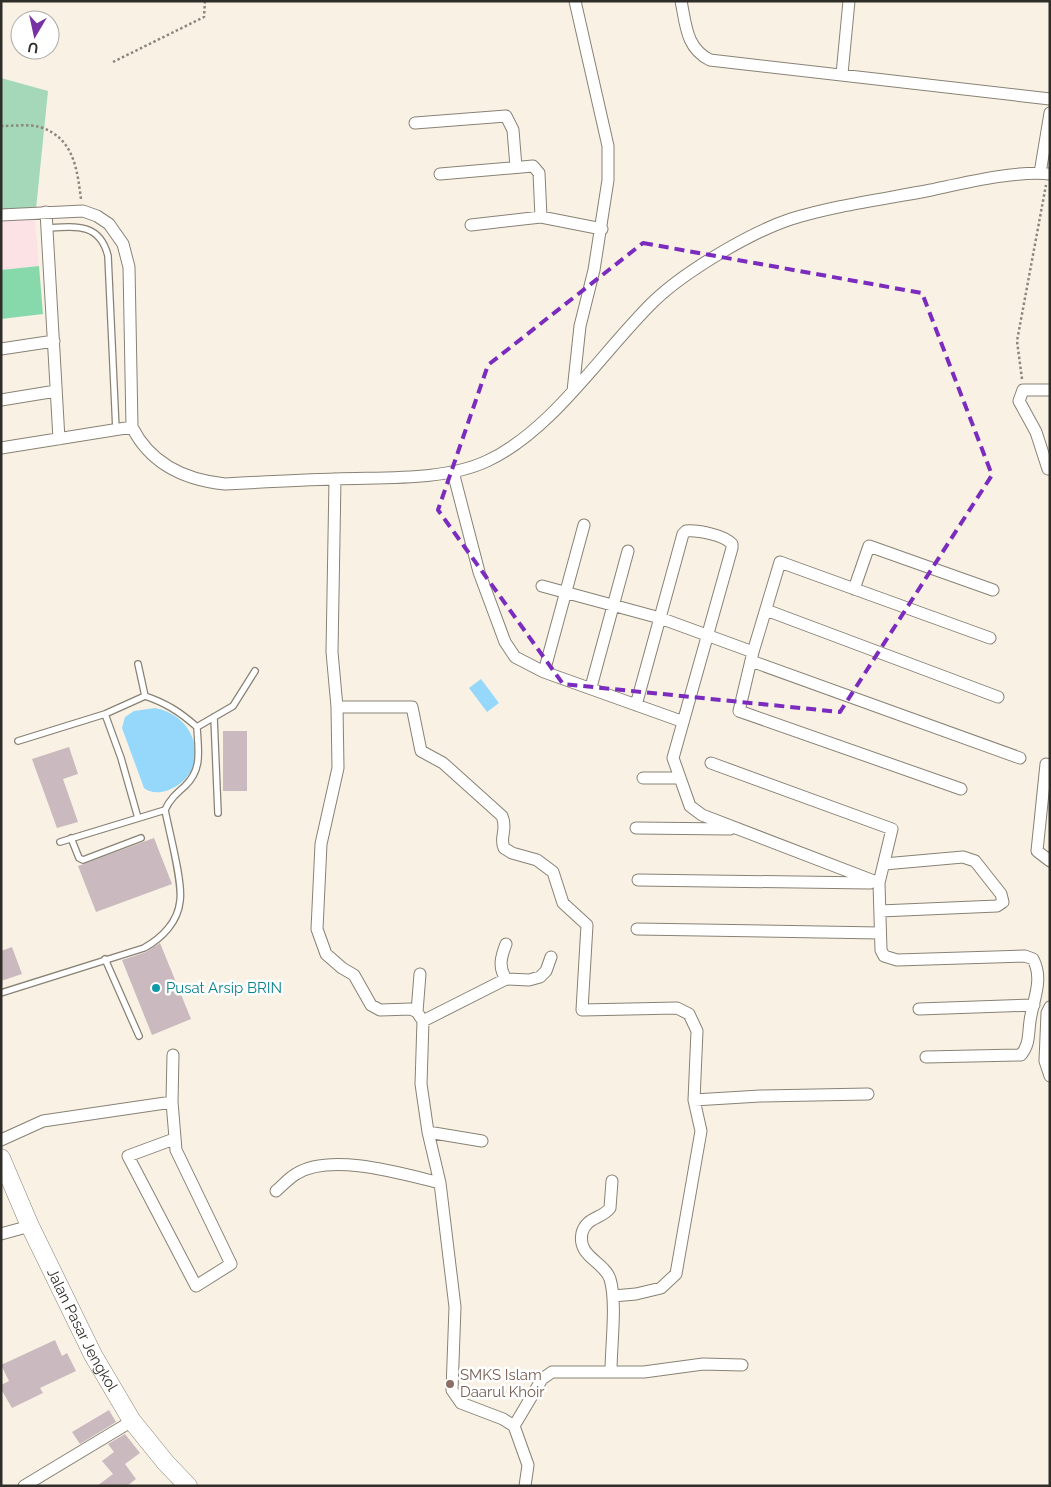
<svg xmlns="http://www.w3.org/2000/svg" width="1051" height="1487" font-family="Raleway,sans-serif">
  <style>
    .industrial { fill: #fce1e5 }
    .green { fill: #a4d8b9 }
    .forest { fill: #87d9ab }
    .water { fill: #96d8fb }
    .building { fill: #cab9be }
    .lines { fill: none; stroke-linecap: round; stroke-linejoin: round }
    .lane-casing { stroke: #888275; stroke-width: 8 }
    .street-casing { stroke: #888275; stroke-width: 13 }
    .primary-casing { stroke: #888275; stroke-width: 19 }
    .path { stroke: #8b877e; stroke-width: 2.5; stroke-dasharray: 2.5 2.5; stroke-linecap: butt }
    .lane { stroke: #fff; stroke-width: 5.5 }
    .street { stroke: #fff; stroke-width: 11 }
    .primary { stroke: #fff; stroke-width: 18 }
    .marked { fill: none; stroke: #7b2cbf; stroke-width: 4; stroke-dasharray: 10 6; stroke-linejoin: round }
    .culture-dot { fill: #0f9aa8; stroke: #fff; stroke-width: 2 }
    .education-dot { fill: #8d6e63; stroke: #fff; stroke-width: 2 }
    .labels { text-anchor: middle; stroke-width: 5; stroke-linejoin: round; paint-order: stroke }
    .culture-label { font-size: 15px; fill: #0d838f; stroke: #fff; text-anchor: start }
    .street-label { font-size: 15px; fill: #2f2d28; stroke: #fff }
    .education-label { font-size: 15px; fill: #785e54; stroke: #fff; text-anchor: start }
  </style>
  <rect width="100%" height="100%" fill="#f9f2e4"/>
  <path class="industrial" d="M35,219L39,266L1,270V220Z"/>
  <path class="green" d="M1,78L48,91L35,219L1,220Z"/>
  <path class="forest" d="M39,266L43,314L1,319V270Z"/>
  <path class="water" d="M481,679L499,703L487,712L469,688Z
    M155,708C183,713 203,739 192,769C185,785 159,800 144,788L122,728L125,717L134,711Z"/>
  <path class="building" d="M223,731H247V791H223Z
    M69,747L78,774L63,779L78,822L57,828L32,759Z
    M154,838L172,884L96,912L78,866Z
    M160,943L191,1019L152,1035L122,960L146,952Z
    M12,947L22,974L1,981V951Z
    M55,1340L62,1356L67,1353L76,1371L40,1388L43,1393L12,1408L1,1389V1385L9,1381L1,1365Z
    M109,1410L116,1422L80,1444L72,1432Z
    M125,1434L140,1453L125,1464L136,1479L127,1486H97L113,1474L102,1461L114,1452L108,1444Z"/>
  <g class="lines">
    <g class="lane-casing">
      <path id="lane" d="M47,228C76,226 100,223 108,256L116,430
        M138,664L145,696
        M105,714L145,696C166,703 180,712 197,727
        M214,717L218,813
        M18,741L105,714L121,758L138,818
        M71,838L79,858L83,860L141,838
        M60,842L165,810
        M105,959L139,1036
        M1,993L144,948C162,938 178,922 180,901C183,882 169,831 165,810C169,800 177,793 185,786C203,769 198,750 197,727L233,706L255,671"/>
    </g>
    <g class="street-casing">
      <path id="street" d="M681,1C686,25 686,48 710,60L1050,99
        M842,74L849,1
        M415,123L506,116L513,130L516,167
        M1040,173L1050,113
        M440,174L533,166L539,173L541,217L602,229
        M46,212L59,439
        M1,215L83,211L97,216L109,224L123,244L129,267L132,427C151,465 186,480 225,484C262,482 299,480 336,479C382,477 445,481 487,461C552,431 602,352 653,302C684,272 749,233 791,219C836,205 885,199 931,190C964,183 1017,170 1050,174
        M471,225L541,217
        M1,349L54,341
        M573,391L580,326L594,270L608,180V146L575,1
        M1,400L56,391
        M1,448L132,427
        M1048,469L1036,432L1019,401L1023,390H1050
        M453,472L479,572L505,642L515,657L544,672L681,721
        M335,479L332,652L337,707L338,768L321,844L317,929L326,954L342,968L354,975L371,1005L380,1010L411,1009L417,1012L423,1021L421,1084L428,1132L440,1183L455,1307L452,1390L461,1403L503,1419L514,1426L528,1465L525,1486
        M542,586L660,618L753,652
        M854,589L869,546L993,590
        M766,610L998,697
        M751,661L1020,758
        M544,672L584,525
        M591,687L628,551
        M636,705L683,534L686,531C698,530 724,535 732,544V548L673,758L690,806L702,815L879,883
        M337,707H412L421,751L443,763L502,816C508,830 499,837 504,848L512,853L537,860L553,872L563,903L587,925L582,1010L677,1008L689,1014L697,1031L694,1100L701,1131L676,1274L661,1288L636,1294L613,1296
        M711,763L892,829L879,883L881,950L884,956L897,960L1025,956L1033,959C1044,980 1033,999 1030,1021C1028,1034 1030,1044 1021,1055L926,1057
        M1050,765L1046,764L1037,851L1050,861
        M643,778H680
        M961,789L739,711L753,652L780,562L990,638
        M636,828L730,829
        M638,880L870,883
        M880,911L997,906L1003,902L1001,894L975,861L963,857L884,864
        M637,929L880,933
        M506,979C498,967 501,957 506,944
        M1050,1007L1047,1013L1045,1061L1050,1076
        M919,1009L1034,1005
        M417,1012L420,974
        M423,1021L506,979L529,980L540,977L546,971L551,957
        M173,1055L172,1102L176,1150L231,1264L196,1286L128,1156L174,1139
        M694,1100L760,1096L868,1094
        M428,1132L482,1141
        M1,1140L43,1121L172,1102
        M276,1191C283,1185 289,1178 296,1174C331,1152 403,1174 440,1183
        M1,1234L30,1226
        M611,1371C611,1346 617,1302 610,1279C604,1261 577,1257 582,1233C586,1217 602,1219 610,1208L612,1181
        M514,1426L542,1379L552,1372H644L703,1364L742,1365
        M24,1486L132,1421"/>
    </g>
    <g class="primary-casing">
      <g id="primary">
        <path id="s1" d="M1,1158L30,1226L93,1355L132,1421L166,1463L188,1486"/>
      </g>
    </g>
    <path class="path" d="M113,62L204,17L205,1
      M1,126C13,126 29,124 40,127C74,138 77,169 81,199
      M1022,379L1017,341L1046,185"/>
    <use href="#lane" class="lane"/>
    <use href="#street" class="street"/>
    <use href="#primary" class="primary"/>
  </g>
  <path class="marked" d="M643,243L922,293L992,475L840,712L563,684L438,510L488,365Z"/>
  <circle class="culture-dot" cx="156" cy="988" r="5"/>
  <circle class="education-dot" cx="450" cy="1384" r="5"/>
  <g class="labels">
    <g class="culture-label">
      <text x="166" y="993">Pusat Arsip BRIN</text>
    </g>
    <g class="street-label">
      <text dy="5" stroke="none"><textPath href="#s1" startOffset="190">Jalan Pasar Jengkol</textPath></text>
    </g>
    <g class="education-label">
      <text x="460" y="1380">SMKS Islam<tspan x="460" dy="17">Daarul Khoir</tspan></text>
    </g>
  </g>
  <rect width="1051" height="1487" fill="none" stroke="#2f2d28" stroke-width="5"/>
  <g transform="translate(35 35) rotate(189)"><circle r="24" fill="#ffffff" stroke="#acaba9"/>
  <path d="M0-4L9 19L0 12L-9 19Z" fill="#7831a4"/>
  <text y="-8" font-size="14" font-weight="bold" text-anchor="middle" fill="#2f2d28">U</text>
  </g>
</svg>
